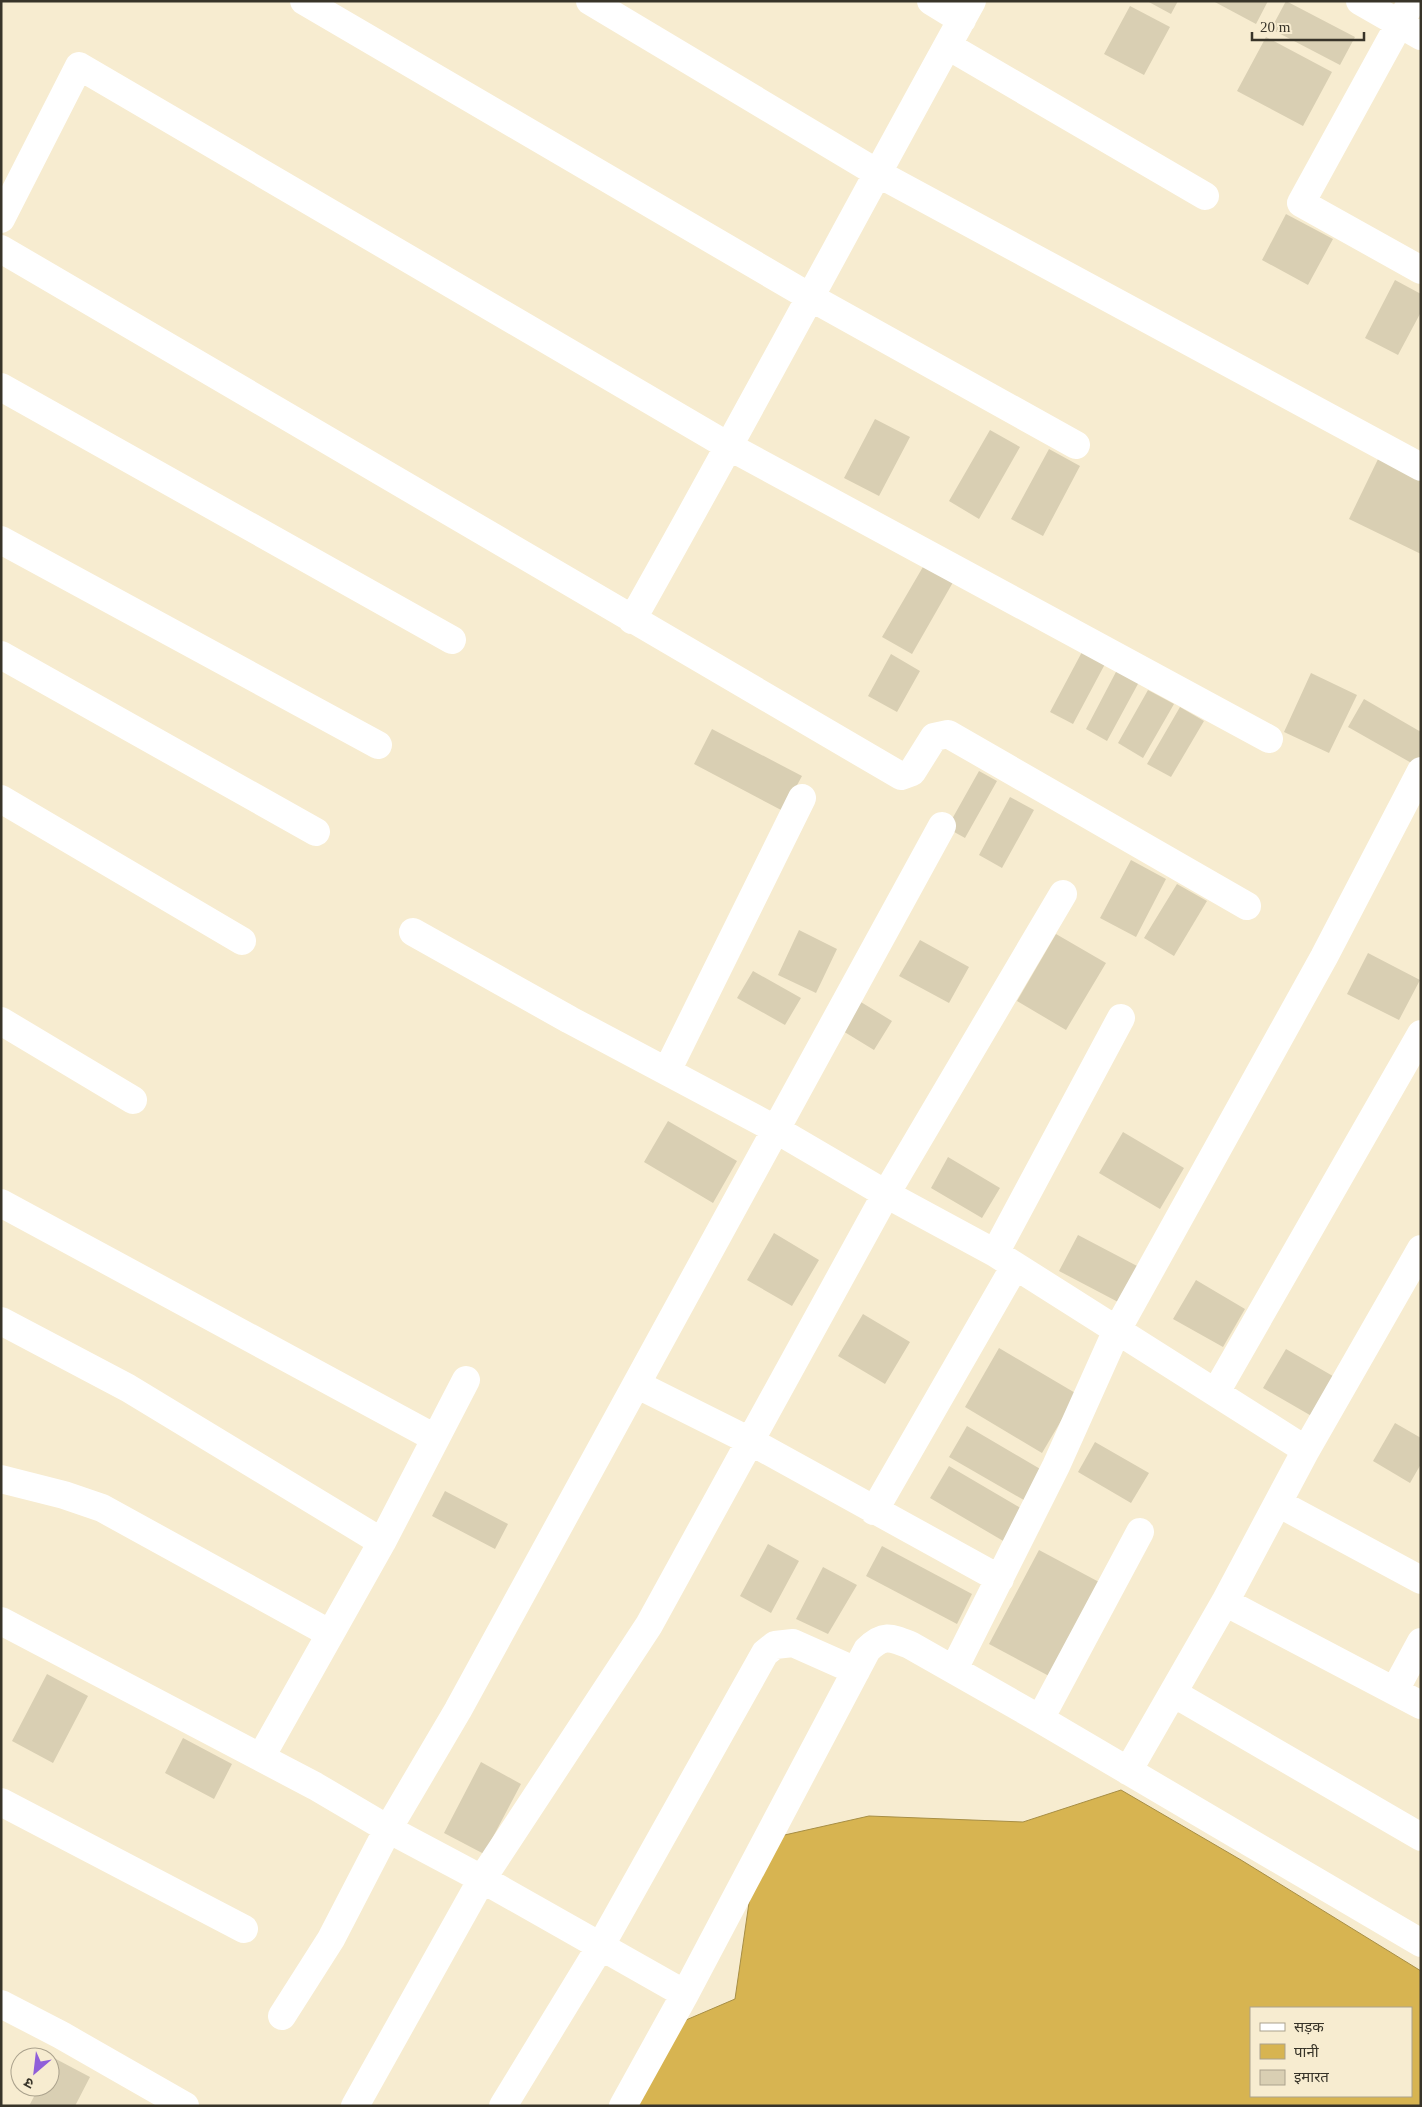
<svg xmlns="http://www.w3.org/2000/svg" width="1422" height="2107" font-family="'Times New Roman','Noto Sans Devanagari',serif">
  <style>
    .water { fill: #d7b451; stroke: #a78e45; fill-rule: evenodd }
    .building { fill: #d9cfb3 }
    .lines { fill: none; stroke-linecap: round; stroke-linejoin: round }
    .minor { stroke: #fff; stroke-width: 28 }
  </style>
  <rect width="100%" height="100%" fill="#f7ecd0"/>
  <path class="water" d="M1121,1790L1241,1860L1421,1971V2106H634L665,2029L735,1999L758,1841L869,1816L1023,1822ZM1251,2008H1411V2096H1251Z"/>
  <path class="building" d="M1147,1H1178L1171,14Z
    M1213,1H1268L1256,24Z
    M1286,1L1355,37L1340,65L1271,29Z
    M1130,6L1170,27L1144,75L1104,54Z
    M1266,37L1332,72L1303,126L1237,91Z
    M1286,214L1333,239L1308,285L1262,260Z
    M1395,280L1421,294V312L1398,355L1365,338Z
    M875,419L910,437L879,496L844,478Z
    M990,430L1020,447L979,519L949,501Z
    M1049,449L1080,466L1043,536L1011,519Z
    M1380,455L1421,475V554L1349,519Z
    M927,560L956,577L912,654L882,637Z
    M1082,652L1105,664L1073,724L1050,712Z
    M891,654L920,671L897,712L868,696Z
    M1117,670L1139,682L1107,741L1086,729Z
    M1311,673L1357,695L1329,753L1284,732Z
    M1148,690L1174,704L1143,758L1118,743Z
    M1364,699L1421,732V755L1415,765L1348,727Z
    M1180,707L1204,721L1171,777L1147,764Z
    M712,729L802,776L783,811L694,764Z
    M979,771L997,781L965,838L947,828Z
    M1010,797L1034,810L1002,868L979,855Z
    M1131,860L1166,879L1136,937L1100,918Z
    M1177,884L1207,901L1174,956L1144,938Z
    M799,930L837,949L816,993L778,975Z
    M1056,934L1106,963L1066,1030L1017,1001Z
    M920,940L969,967L949,1003L899,976Z
    M1368,953L1420,980L1399,1020L1347,994Z
    M753,971L801,998L785,1025L737,998Z
    M851,996L892,1021L874,1050L833,1025Z
    M668,1121L737,1161L713,1203L644,1162Z
    M1123,1132L1184,1168L1160,1209L1099,1173Z
    M948,1157L1000,1188L982,1218L931,1188Z
    M774,1233L819,1260L792,1306L747,1280Z
    M1078,1235L1139,1267L1120,1303L1059,1271Z
    M1196,1280L1245,1309L1223,1347L1173,1319Z
    M863,1314L910,1342L885,1384L838,1356Z
    M999,1348L1077,1394L1042,1453L965,1407Z
    M1286,1349L1338,1379L1315,1418L1263,1388Z
    M1395,1423L1421,1438V1464L1410,1483L1373,1461Z
    M967,1426L1047,1473L1029,1503L949,1457Z
    M1095,1442L1149,1473L1131,1503L1078,1472Z
    M949,1466L1024,1510L1005,1542L930,1498Z
    M445,1491L508,1524L495,1549L432,1516Z
    M768,1544L799,1561L771,1613L740,1596Z
    M882,1546L972,1594L957,1624L866,1576Z
    M1039,1550L1099,1582L1049,1676L989,1644Z
    M823,1567L857,1585L828,1634L796,1619Z
    M47,1674L88,1696L53,1763L12,1741Z
    M183,1738L232,1764L214,1799L165,1773Z
    M481,1762L521,1784L484,1854L444,1833Z
    M54,2058L90,2077L75,2106H29L39,2087H50V2065Z"/>
  <g class="lines">
    <path class="minor" d="M304,1L810,297L1076,445
      M590,1L879,174L1421,467
      M931,1L962,20
      M1360,1L1421,36
      M1412,1L1301,203L1421,270
      M948,46L1205,196
      M1,219L79,66L730,447L1269,739
      M1,249L901,776L912,772L934,737L948,734L1247,906
      M1,387L452,640
      M1,540L378,745
      M632,620C748,415 858,207 972,1
      M1,655L316,832
      M1,799L242,941
      M413,932L570,1020L775,1129L886,1194L995,1253L1306,1450
      M1,1021L133,1100
      M667,1071L802,798
      M1,1203L435,1438
      M995,1253L1121,1018
      M1,1321L128,1388L382,1542
      M638,1385L750,1441L1000,1579
      M1216,1392L1421,1034
      M1,1479L64,1495L102,1508L329,1633
      M1278,1503L1421,1580
      M874,1511L1015,1266
      M1225,1602L1421,1705
      M1,1621L315,1786L388,1829L482,1879L685,1994
      M954,1669L1056,1466L1117,1330L1324,957L1421,771
      M1395,1690L1421,1642
      M1173,1693L1421,1837
      M1040,1719L1140,1532
      M261,1757L382,1542L466,1380
      M1128,1771L1225,1602L1306,1450L1421,1249
      M1,1802L244,1929
      M1,2004L61,2035L185,2106
      M282,2016L331,1939L388,1829L458,1710L942,826
      M355,2106L482,1879L649,1625L886,1194L1063,894
      M503,2106L600,1947L765,1653L775,1645L793,1643L856,1671
      M623,2106L685,1994L867,1650C883,1634 890,1637 910,1645L1040,1719L1421,1943"/>
  </g>
  <rect width="1422" height="2107" fill="none" stroke="#383429" stroke-width="5"/>
  <rect x="1250" y="2007" width="162" height="90" fill="#f7ecd0" stroke="#aba28d"/>
  <rect x="1260" y="2023" width="25" height="8" fill="#ffffff" stroke="#aba28d"/>
  <text x="1294" y="2032" font-size="15" fill="#383429">सड़क</text>
  <rect x="1260" y="2044" width="25" height="15" fill="#d7b451" stroke="#aba28d"/>
  <text x="1294" y="2057" font-size="15" fill="#383429">पानी</text>
  <rect x="1260" y="2070" width="25" height="15" fill="#d9cfb3" stroke="#aba28d"/>
  <text x="1294" y="2082" font-size="15" fill="#383429">इमारत</text>
  <g transform="translate(35 2072) rotate(208)"><circle r="24" fill="#f7ecd0" stroke="#aba28d"/>
  <path d="M0-4L9 19L0 12L-9 19Z" fill="#905fd9"/>
  <text y="-8" font-size="14" font-weight="bold" text-anchor="middle" fill="#383429">उ</text>
  </g>
  <path d="M1252 32v8h112v-8" fill="none" stroke="#383429" stroke-width="2.5"/>
  <text x="1260" y="32" font-size="15" fill="#383429" stroke="#f7ecd0" stroke-width="4" paint-order="stroke">20 m</text>
</svg>
